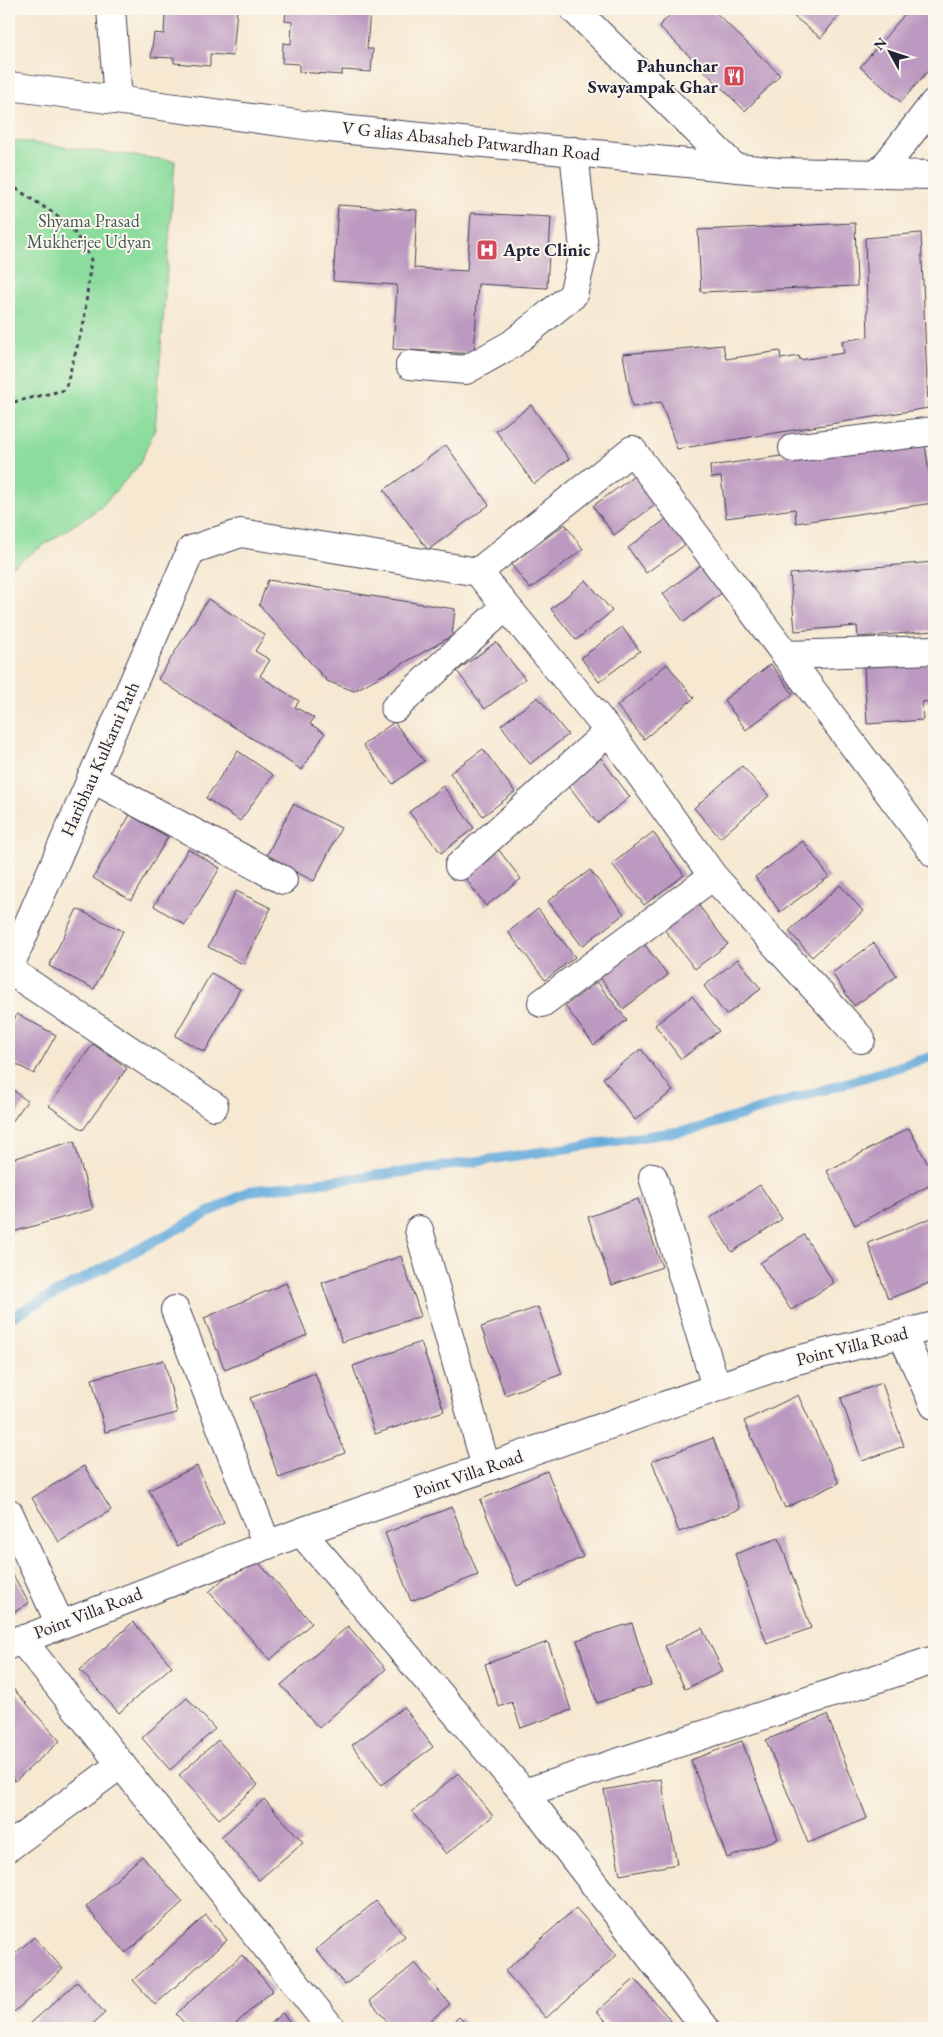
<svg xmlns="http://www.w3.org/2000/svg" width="943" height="2037" font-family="'EB Garamond',serif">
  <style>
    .green { fill: #8cdd9d; stroke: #57806c }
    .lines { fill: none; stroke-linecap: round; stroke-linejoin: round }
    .stream { stroke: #65aadb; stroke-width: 10 }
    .building { fill: #bc99c0 }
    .minor-casing { stroke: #424052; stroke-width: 30 }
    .path { stroke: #424052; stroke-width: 3; stroke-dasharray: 4 4; stroke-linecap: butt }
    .minor { stroke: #fff; stroke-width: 28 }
    .labels { text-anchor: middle; stroke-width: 4; stroke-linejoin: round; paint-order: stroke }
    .poi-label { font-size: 18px; font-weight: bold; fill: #22223b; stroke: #fbf7ec; text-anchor: end }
    .street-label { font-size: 18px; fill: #22223b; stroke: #fbf7ec }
    .park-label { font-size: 18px; fill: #425a58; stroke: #fbf7ec }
  </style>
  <rect width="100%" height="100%" fill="#fbf7ec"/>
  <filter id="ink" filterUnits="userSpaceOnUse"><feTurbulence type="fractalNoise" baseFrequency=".02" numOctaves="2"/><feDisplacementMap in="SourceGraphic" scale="10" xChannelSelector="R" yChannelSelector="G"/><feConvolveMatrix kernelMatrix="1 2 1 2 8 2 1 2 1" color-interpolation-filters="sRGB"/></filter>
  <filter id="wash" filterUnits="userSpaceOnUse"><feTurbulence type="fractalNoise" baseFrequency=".0096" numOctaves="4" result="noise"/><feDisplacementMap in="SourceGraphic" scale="20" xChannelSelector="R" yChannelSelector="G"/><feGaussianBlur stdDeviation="1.12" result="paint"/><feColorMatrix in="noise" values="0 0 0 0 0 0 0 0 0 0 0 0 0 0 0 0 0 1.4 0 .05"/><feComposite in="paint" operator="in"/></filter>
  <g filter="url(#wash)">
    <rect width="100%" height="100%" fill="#f6e8d1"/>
    <path class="green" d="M9,140L175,161L155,429L139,465L100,508L9,568Z"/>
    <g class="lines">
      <path class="stream" d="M9,1318L249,1191L412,1171L696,1129L934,1056"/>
    </g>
    <g id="blocks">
      <path class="building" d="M155,9H237L233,56L210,54V66L174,63V58L151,57L154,33L164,34L165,14L155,13Z
        M286,9H370L367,49H373L371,72L342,70V75L299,72V64L282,63L283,43L291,44L292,22L285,21Z
        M676,9H712L780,75L745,111L659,26Z
        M797,9H844L821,38L792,15Z
        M909,9H934V64L901,102L860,67Z
        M338,205L417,210L414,268L467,271L471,213L551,217L547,288L478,284L474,354L393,349L397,285L333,281Z
        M855,223L857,286L701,292L698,230Z
        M921,233L928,408L677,449L661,402L632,407L623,354L723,345L726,359L780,351L781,359L799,356L800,360L844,353L842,341L868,337L865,238Z
        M531,405L569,459L534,484L496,431Z
        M924,436L933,503L796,523L795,509L726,518L721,477L711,478L710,466Z
        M446,445L489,505L428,550L384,490Z
        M637,474L658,503L614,535L593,506Z
        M666,519L686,544L646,573L628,548Z
        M565,524L583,549L530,589L511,564Z
        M934,562V631L858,637L857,626L795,631L790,574Z
        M702,564L723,592L684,622L663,594Z
        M268,580L455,609L452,636L354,691L327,681L259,605Z
        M586,580L612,611L576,640L551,609Z
        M208,599L265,635L255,651L270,660L260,676L299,701L295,707L314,718L310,724L325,733L302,770L158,679Z
        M622,627L640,651L599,682L581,658Z
        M496,642L525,679L485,709L457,671Z
        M934,663V701L922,702L923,720L867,724L864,667Z
        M667,664L694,698L644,739L617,706Z
        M771,664L793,694L746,730L724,700Z
        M538,697L568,735L530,764L501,725Z
        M394,722L424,761L393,784L363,745Z
        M483,749L515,792L483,816L450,773Z
        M238,751L273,775L240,821L206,798Z
        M597,753L630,797L597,823L563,778Z
        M742,766L769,796L720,838L694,808Z
        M443,786L474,828L441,853L409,812Z
        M293,804L341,828L314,881L266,857Z
        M130,815L168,837L131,900L93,878Z
        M653,832L684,875L644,905L612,864Z
        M803,841L829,877L780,912L755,877Z
        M188,849L220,868L185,925L154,906Z
        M498,849L521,879L486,906L463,875Z
        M590,870L624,914L582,946L548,901Z
        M840,885L863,911L812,957L789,931Z
        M236,891L271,908L243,964L208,947Z
        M697,903L728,944L695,969L664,929Z
        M77,909L123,931L94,989L49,966Z
        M538,909L575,957L545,980L508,932Z
        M874,943L897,976L854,1006L832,973Z
        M644,944L668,975L623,1009L600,977Z
        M738,959L761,989L726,1015L704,986Z
        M211,973L240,989L205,1052L175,1036Z
        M597,982L627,1020L594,1045L565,1006Z
        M692,996L719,1031L681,1059L655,1025Z
        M17,1014L56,1035L34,1074L9,1060V1030Z
        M93,1044L127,1068L83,1130L49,1106Z
        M641,1049L673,1091L635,1120L603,1078Z
        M9,1087L27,1101L9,1126Z
        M909,1128L934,1176V1183L855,1225L827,1171Z
        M74,1141L93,1209L9,1233V1160Z
        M760,1185L782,1219L732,1252L710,1218Z
        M638,1199L662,1267L612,1285L588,1217Z
        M934,1217V1281L888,1299L868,1243Z
        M804,1235L834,1283L791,1310L760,1263Z
        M401,1256L421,1316L342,1342L322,1283Z
        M286,1283L307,1335L225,1370L204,1318Z
        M538,1307L562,1374L505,1395L481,1327Z
        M421,1342L444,1411L375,1434L353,1366Z
        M164,1360L177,1413L105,1432L92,1379Z
        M315,1373L345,1453L279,1478L250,1398Z
        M882,1383L904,1446L862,1461L841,1398Z
        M798,1395L839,1483L785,1508L744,1421Z
        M713,1438L740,1509L679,1532L652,1461Z
        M84,1466L111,1510L59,1542L32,1498Z
        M197,1466L224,1523L177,1546L149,1490Z
        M547,1471L583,1557L517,1586L480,1500Z
        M452,1507L478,1575L411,1601L385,1533Z
        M779,1538L811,1628L767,1644L735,1554Z
        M251,1554L312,1623L270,1660L209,1592Z
        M9,1568L29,1603L9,1615Z
        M133,1622L172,1666L119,1713L80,1670Z
        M632,1623L651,1685L597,1703L577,1640Z
        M348,1626L386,1669L319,1728L281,1685Z
        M702,1628L723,1671L685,1689L665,1646Z
        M548,1642L571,1710L521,1728L512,1702L499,1707L485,1664Z
        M9,1684L60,1741L15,1781L9,1774Z
        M187,1698L215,1729L170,1770L142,1738Z
        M404,1707L433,1747L381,1785L352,1745Z
        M827,1715L867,1818L808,1843L766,1740Z
        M218,1740L258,1785L219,1819L179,1775Z
        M742,1741L778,1839L727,1858L691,1760Z
        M458,1773L493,1816L446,1854L412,1812Z
        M661,1779L677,1864L620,1875L604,1790Z
        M264,1799L303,1842L259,1880L221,1837Z
        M142,1856L183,1902L126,1953L86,1907Z
        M376,1901L405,1936L345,1985L316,1950Z
        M9,1906L14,1912L9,1917Z
        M576,1908L617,1955L546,2018L505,1971Z
        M206,1915L227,1940L155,2005L133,1980Z
        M34,1937L63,1969L14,2012L9,2005V1959Z
        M242,1955L273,1990L231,2028H189L176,2014Z
        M415,1963L450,2004L422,2028H393L370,2001Z
        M635,1979L672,2022L665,2028H612L597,2011Z
        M77,1982L105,2013L88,2028H34L30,2024Z
        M282,2013L295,2028H265Z
        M459,2017L470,2028H446Z"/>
    </g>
  </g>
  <g filter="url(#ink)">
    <use href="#blocks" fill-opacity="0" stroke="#424052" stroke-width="1"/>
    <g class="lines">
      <g class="minor-casing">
        <path id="minor" d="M111,9L118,100
          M574,9L734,167
          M9,86L319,127L779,172L934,175
          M879,174L934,103
          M410,365L466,370L512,344L573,295L584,250L574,151
          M793,448L934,431
          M478,572L632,450L934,853
          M786,655L934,650
          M395,708L506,606
          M91,778L283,880
          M459,866L609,731
          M9,968L191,550L241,533L478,572L609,731L713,876L861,1039
          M9,970L214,1106
          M542,1003L713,876
          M653,1177L716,1387
          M419,1230L486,1467
          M175,1310L267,1545
          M902,1334L934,1405
          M9,1513L60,1624
          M301,1532L524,1793L705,2028
          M21,1639L331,2028
          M9,1645L301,1532L793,1361L934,1326
          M524,1793L934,1660
          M9,1847L121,1764"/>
      </g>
      <path class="path" d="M9,184L68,223L91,258L84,322L65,390L9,403"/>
      <use href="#minor" class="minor"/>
    </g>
  </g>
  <defs>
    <g id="restaurant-square" transform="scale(1.125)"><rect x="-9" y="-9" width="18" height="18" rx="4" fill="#d1495b" stroke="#fbf7ec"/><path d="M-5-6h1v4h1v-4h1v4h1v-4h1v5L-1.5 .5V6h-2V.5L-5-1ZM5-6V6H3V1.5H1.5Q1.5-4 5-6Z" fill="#fff"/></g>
    <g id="hospital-square" transform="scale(1.125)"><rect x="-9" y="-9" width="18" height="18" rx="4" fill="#d1495b" stroke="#fbf7ec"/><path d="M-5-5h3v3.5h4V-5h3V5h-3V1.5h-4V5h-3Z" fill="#fff"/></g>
  </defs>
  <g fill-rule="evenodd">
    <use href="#restaurant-square" x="734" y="76"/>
    <use href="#hospital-square" x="487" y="250"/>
  </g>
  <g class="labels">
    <g class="poi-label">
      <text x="718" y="72">Pahunchar<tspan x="718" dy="21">Swayampak Ghar</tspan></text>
      <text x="503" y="256" text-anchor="start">Apte Clinic</text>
    </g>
    <g class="street-label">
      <text transform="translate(471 141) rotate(6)" y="6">V G alias Abasaheb Patwardhan Road</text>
      <text transform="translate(100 759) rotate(-66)" y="6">Haribhau Kulkarni Path</text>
      <text transform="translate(852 1346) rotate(-14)" y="6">Point Villa Road</text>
      <text transform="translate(468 1474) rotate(-19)" y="6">Point Villa Road</text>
      <text transform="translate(88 1613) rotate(-21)" y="6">Point Villa Road</text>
    </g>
    <g class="park-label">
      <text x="89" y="227">Shyama Prasad<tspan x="89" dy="21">Mukherjee Udyan</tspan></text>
    </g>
  </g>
  <rect width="943" height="2037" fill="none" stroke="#fbf7ec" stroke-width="30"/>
  <g transform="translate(890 52) rotate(310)" stroke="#fbf7ec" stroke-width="4" paint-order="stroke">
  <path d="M0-4L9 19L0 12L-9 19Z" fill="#22223b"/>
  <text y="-8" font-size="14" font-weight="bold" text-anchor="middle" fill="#22223b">N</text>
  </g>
</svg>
